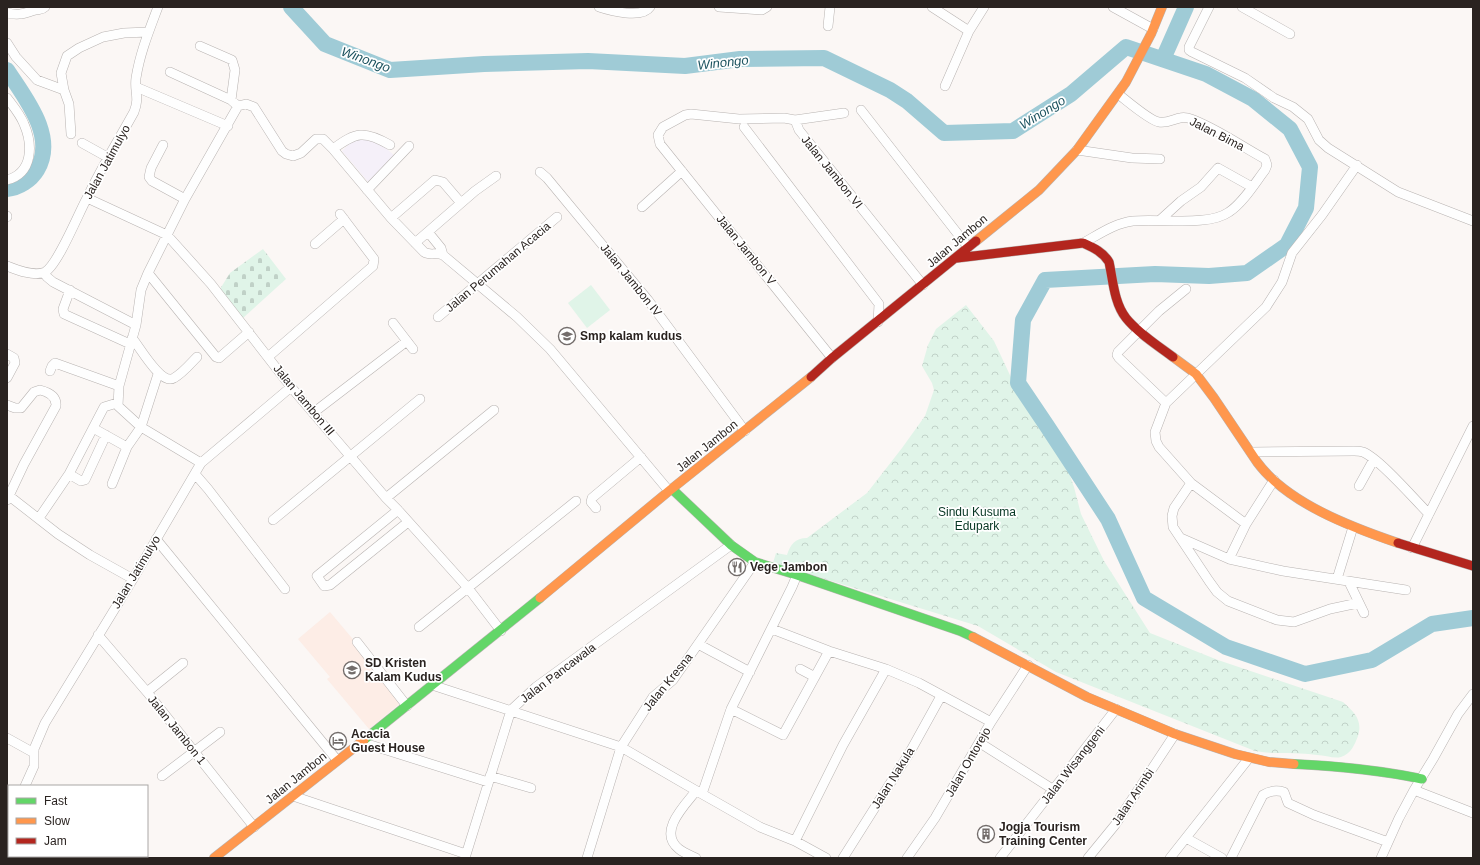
<svg xmlns="http://www.w3.org/2000/svg" width="1480" height="865" font-family="Arial,sans-serif">
  <style>
    .commercial { fill: #f5f0f9 }
    .built { fill: #fdede6 }
    .cemetery { fill: url(#cemetery-stones) }
    .park { fill: url(#park-crowns) }
    .pitch { fill: #e0f4e8 }
    .lines { fill: none; stroke-linecap: round; stroke-linejoin: round }
    .river { stroke: #9fcbd6; stroke-width: 16 }
    .street-casing { stroke: #b8b3b1; stroke-width: 10 }
    .fast-casing { stroke: #b8b3b1; stroke-width: 10 }
    .slow-casing { stroke: #b8b3b1; stroke-width: 10 }
    .jam-casing { stroke: #b8b3b1; stroke-width: 10 }
    .street { stroke: #fefefe; stroke-width: 9 }
    .fast { stroke: #63d668; stroke-width: 9 }
    .slow { stroke: #ff974d; stroke-width: 9 }
    .jam { stroke: #b3261e; stroke-width: 9 }
    .labels { text-anchor: middle; stroke-width: 3.5; stroke-linejoin: round; paint-order: stroke }
    .street-label { font-size: 12px; fill: #2a2320; stroke: #fff }
    .poi-label { font-size: 12px; font-weight: bold; fill: #2a2320; stroke: #fff; text-anchor: start }
    .park-label { font-size: 12px; fill: #063623; stroke: #fff }
    .water-label { font-size: 13px; font-style: italic; fill: #1e5460; stroke: #fff }
  </style>
  <defs>
    <pattern id="cemetery-stones" width="16" height="16" patternUnits="userSpaceOnUse"><rect width="16" height="16" fill="#e0f4e8"/><path d="M2 7V4a2 2 0 0 1 4 0v3zM10 15v-3a2 2 0 0 1 4 0v3z" fill="#c0d1c7"/></pattern>
    <pattern id="park-crowns" width="20" height="18" patternUnits="userSpaceOnUse"><rect width="20" height="18" fill="#e0f4e8"/><path d="M2 6a3 3 0 1 1 6 0M12 15a3 3 0 1 1 6 0" fill="none" stroke="#c0d1c7"/></pattern>
  </defs>
  <rect width="100%" height="100%" fill="#fbf7f5"/>
  <path class="commercial" d="M357,136L380,143L396,157L369,183L342,151Z"/>
  <path class="built" d="M330,612L404,700L369,729L327,679L330,677L298,639Z"/>
  <path class="cemetery" d="M263,249L286,279L243,318L220,289L230,273Z"/>
  <path class="park" d="M966,305L994,341L1016,388L1068,470L1074,487L1081,514L1104,561L1150,633L1218,660L1343,702C1354,712 1363,720 1358,736C1355,744 1351,754 1341,757C1334,759 1325,755 1317,755C1296,752 1276,755 1255,751L1056,672L978,626L773,563L776,553L787,555C790,545 795,538 807,538L867,493L902,448L925,416L934,390L932,383L922,366L928,345L936,329Z"/>
  <path class="pitch" d="M591,285L610,310L587,328L568,303Z"/>
  <g class="lines">
    <path class="river" d="M291,7L325,44L390,70L484,64L588,61L685,66L740,59L824,58L890,90L907,101L944,133L1013,131L1071,94L1126,47L1206,74L1253,99L1290,129L1310,167L1306,208L1287,245L1247,273L1209,276L1155,274L1045,280L1023,320L1018,383L1047,426L1108,519L1144,598L1226,647L1305,674L1372,660L1432,624L1473,618
      M1163,59L1186,7
      M7,70C25,98 57,136 37,170C31,180 19,188 7,189"/>
    <g class="street-casing">
      <path id="street" d="M599,7C611,11 642,19 650,7
        M719,7L762,10L767,7
        M932,7L969,31
        M1113,7L1153,29
        M1209,7L1189,47V50L1192,52L1245,78L1274,98L1293,107L1308,119L1319,140L1328,148L1398,192L1473,221
        M1242,7L1290,34
        M7,13C20,16 24,13 36,10C40,9 42,10 45,7
        M828,26L830,7
        M7,43L16,57L37,80L64,90
        M200,46L232,60L235,70L231,100
        M170,72L231,100L238,106
        M945,86L969,31L984,7
        M136,87L228,126
        M7,98C13,106 20,114 24,124C33,145 33,173 7,180
        M861,110L968,247
        M795,120L844,113
        M744,127L879,304L878,322
        M71,134L69,104L64,90L61,73L67,56L79,48L103,37L124,33L148,32
        M82,143L109,158
        M163,145L151,168L149,177L152,181L185,199
        M333,149L391,218L424,252C430,256 436,252 443,255L517,317L550,349L669,491
        M1077,150L1132,158L1160,159
        M540,172L547,178L648,300L745,431
        M367,190L409,146
        M87,198L167,235L211,284L291,387L386,498L398,510L468,588L501,631
        M642,207L682,171
        M7,217V216
        M391,218L435,180L443,182L461,203
        M1160,220L1181,201L1201,187L1218,168L1252,187
        M428,232L441,248L443,255
        M415,243L475,191L496,176
        M1083,243C1098,235 1115,223 1133,221C1159,218 1208,227 1229,212C1243,203 1255,183 1265,170L1267,165L1265,159C1241,146 1216,128 1191,119C1178,114 1171,124 1159,122C1150,121 1126,100 1118,94
        M315,244L344,219
        M7,266C17,270 34,277 45,272C58,265 79,212 87,198C101,168 118,141 134,112C140,97 134,92 136,78C140,53 149,31 158,7
        M44,273L47,277L53,282L136,325
        M148,273L141,290L136,325L119,386L118,406L141,427L201,463
        M70,290L63,309L64,314L130,344
        M438,317L557,217
        M393,323L413,349
        M249,332L219,358L216,357L148,273L185,199L238,106L246,104L254,107L282,151L286,154L293,156L301,153L316,139H323L333,149C356,132 364,130 390,145
        M132,338C140,347 161,386 174,378C183,373 190,364 197,357
        M7,354L14,358L15,363L7,378
        M268,357L373,266L374,259L340,214
        M832,358L660,144L658,135L663,127L685,115L691,114L739,119L784,118L795,120L799,130L923,285
        M50,371L52,366L55,363L119,386
        M1166,403L1119,358L1117,355L1118,352L1159,311L1186,289
        M7,405L15,408H21L34,392L40,390C48,392 57,396 56,406L24,464L7,500
        M313,413L407,341
        M93,428L127,447
        M1251,452L1354,451C1357,451 1360,451 1363,452C1379,458 1415,500 1429,514
        M69,474L81,481L85,480L106,435
        M195,474L208,489L285,589
        M1191,483L1159,447L1156,441L1155,432L1166,403L1266,307L1282,282L1292,253L1322,215L1357,165
        M112,484L127,447L141,427L158,374
        M1359,486L1374,459
        M8,495L58,534L90,555L133,579
        M386,498L494,410
        M596,508L591,502L592,498L641,457
        M398,510L317,576L324,586L330,585L408,522
        M39,518L69,474L104,407L117,403
        M273,520L420,399
        M1246,524L1274,480
        M1181,538L1229,559L1283,571L1406,590
        M156,539L337,760
        M1412,548L1473,426
        M1229,559L1246,524L1191,483L1174,508L1172,516L1173,527L1209,581L1217,592L1228,601L1277,620L1294,622L1330,609L1358,603
        M1337,579L1353,527
        M1349,582L1364,613
        M419,627L576,501
        M772,629L829,651L886,669L919,683L991,722
        M98,635L147,692L254,827
        M357,642L407,706
        M698,644L750,672
        M800,669L815,677
        M432,685L621,747L702,794L760,827L795,841L826,858
        M147,692L183,663
        M731,709L783,735L829,651
        M7,738L34,753
        M361,742L488,782
        M980,743L1054,790
        M162,776L220,732
        M490,776L531,788
        M25,786L34,766V749L45,723L133,579L201,463L291,387
        M1414,790L1473,813
        M702,794L731,709L792,587L797,575
        M293,796L466,854
        M7,801L9,803
        M7,821L9,817
        M1186,838L1222,858
        M795,841L843,745L886,669
        M465,858L511,710L536,687L731,545
        M587,858L621,747L653,697L673,680L755,562
        M696,858C690,855 684,853 679,849C657,832 685,805 696,791
        M843,858L910,752L941,696
        M907,858L935,818L991,722L1028,665
        M1000,858L1116,709
        M1088,858L1115,825L1175,734
        M1170,858L1249,758
        M1231,858L1263,795C1269,791 1277,790 1284,792L1288,803L1314,815L1388,842
        M1381,858L1399,818L1414,790L1433,759L1458,714L1473,694"/>
    </g>
    <g class="fast-casing">
      <path id="fast" d="M672,489L731,545L755,562L797,575L960,631L973,637
        M364,740L540,598
        M1294,764C1338,766 1380,770 1422,779"/>
    </g>
    <g class="slow-casing">
      <path id="slow" d="M976,241L1039,190L1077,150L1126,82L1151,34L1162,7
        M1173,357L1196,374L1214,398L1257,462C1287,503 1351,527 1398,543
        M540,598L669,491L811,377
        M973,637L1087,697L1175,734L1235,754L1269,762L1294,764
        M214,858L364,740"/>
    </g>
    <g class="jam-casing">
      <path id="jam" d="M957,258L1083,243C1094,248 1103,252 1109,262C1113,280 1114,303 1126,318C1138,333 1157,345 1173,357
        M811,377L832,358L976,241
        M1398,543L1473,566"/>
    </g>
    <use href="#street" class="street"/>
    <use href="#fast" class="fast"/>
    <use href="#slow" class="slow"/>
    <use href="#jam" class="jam"/>
  </g>
  <defs>
    <g id="school-ring" transform="scale(0.9)"><circle r="9.5" fill="#fff" stroke="#736d6b" stroke-width="1.5"/><path d="M0-5L7-2L0 1L-7-2ZM-4 1L0 2.5L4 1V4Q0 6-4 4Z" fill="#736d6b"/></g>
    <g id="restaurant-ring" transform="scale(0.9)"><circle r="9.5" fill="#fff" stroke="#736d6b" stroke-width="1.5"/><path d="M-5-6h1v4h1v-4h1v4h1v-4h1v5L-1.5 .5V6h-2V.5L-5-1ZM5-6V6H3V1.5H1.5Q1.5-4 5-6Z" fill="#736d6b"/></g>
    <g id="hotel-ring" transform="scale(0.9)"><circle r="9.5" fill="#fff" stroke="#736d6b" stroke-width="1.5"/><path d="M-6-4.5h1.5V1H6V5H4.5V3h-9V5H-6ZM-4 0a1.8 1.8 0 1 1 3.6 0ZM.5 0V-2.5h3Q6-2.5 6 0Z" fill="#736d6b"/></g>
    <g id="building-ring" transform="scale(0.9)"><circle r="9.5" fill="#fff" stroke="#736d6b" stroke-width="1.5"/><path d="M-4-6H4V6H1V3H-1V6H-4ZM-2.5-4.3h1.7v1.8h-1.7ZM.8-4.3h1.7v1.8H.8ZM-2.5-1h1.7V.8h-1.7ZM.8-1h1.7V.8H.8Z" fill="#736d6b"/></g>
  </defs>
  <g fill-rule="evenodd">
    <use href="#school-ring" x="567" y="336"/>
    <use href="#restaurant-ring" x="737" y="567"/>
    <use href="#school-ring" x="352" y="670"/>
    <use href="#hotel-ring" x="338" y="741"/>
    <use href="#building-ring" x="986" y="834"/>
  </g>
  <g class="labels">
    <g class="street-label">
      <text transform="translate(1217 134) rotate(27)" y="4">Jalan Bima</text>
      <text transform="translate(107 162) rotate(-61)" y="4">Jalan Jatimulyo</text>
      <text transform="translate(832 172) rotate(51)" y="4">Jalan Jambon VI</text>
      <text transform="translate(957 241) rotate(-40)" y="4">Jalan Jambon</text>
      <text transform="translate(746 250) rotate(51)" y="4">Jalan Jambon V</text>
      <text transform="translate(498 267) rotate(-40)" y="4">Jalan Perumahan Acacia</text>
      <text transform="translate(631 280) rotate(51)" y="4">Jalan Jambon IV</text>
      <text transform="translate(304 400) rotate(50)" y="4">Jalan Jambon III</text>
      <text transform="translate(707 446) rotate(-39)" y="4">Jalan Jambon</text>
      <text transform="translate(136 572) rotate(-59)" y="4">Jalan Jatimulyo</text>
      <text transform="translate(558 673) rotate(-37)" y="4">Jalan Pancawala</text>
      <text transform="translate(668 682) rotate(-51)" y="4">Jalan Kresna</text>
      <text transform="translate(177 730) rotate(51)" y="4">Jalan Jambon 1</text>
      <text transform="translate(968 762) rotate(-60)" y="4">Jalan Ontorejo</text>
      <text transform="translate(1073 765) rotate(-52)" y="4">Jalan Wisanggeni</text>
      <text transform="translate(296 778) rotate(-39)" y="4">Jalan Jambon</text>
      <text transform="translate(893 778) rotate(-58)" y="4">Jalan Nakula</text>
      <text transform="translate(1133 797) rotate(-56)" y="4">Jalan Arimbi</text>
    </g>
    <g class="poi-label">
      <text x="580" y="340">Smp kalam kudus</text>
      <text x="750" y="571">Vege Jambon</text>
      <text x="365" y="667">SD Kristen<tspan x="365" dy="14">Kalam Kudus</tspan></text>
      <text x="351" y="738">Acacia<tspan x="351" dy="14">Guest House</tspan></text>
      <text x="999" y="831">Jogja Tourism<tspan x="999" dy="14">Training Center</tspan></text>
    </g>
    <g class="park-label">
      <text x="977" y="516">Sindu Kusuma<tspan x="977" dy="14">Edupark</tspan></text>
    </g>
    <g class="water-label">
      <text transform="translate(366 59) rotate(20)" y="5">Winongo</text>
      <text transform="translate(723 62) rotate(-6)" y="5">Winongo</text>
      <text transform="translate(1042 112) rotate(-32)" y="5">Winongo</text>
    </g>
  </g>
  <rect width="1480" height="865" fill="none" stroke="#2a2320" stroke-width="16"/>
  <rect x="8" y="785" width="140" height="72" fill="#ffffff" stroke="#aaa7a6"/>
  <rect x="16" y="798" width="20" height="6" fill="#63d668" stroke="#aaa7a6"/>
  <text x="44" y="805" font-size="12" fill="#2a2320">Fast</text>
  <rect x="16" y="818" width="20" height="6" fill="#ff974d" stroke="#aaa7a6"/>
  <text x="44" y="825" font-size="12" fill="#2a2320">Slow</text>
  <rect x="16" y="838" width="20" height="6" fill="#b3261e" stroke="#aaa7a6"/>
  <text x="44" y="845" font-size="12" fill="#2a2320">Jam</text>
</svg>
